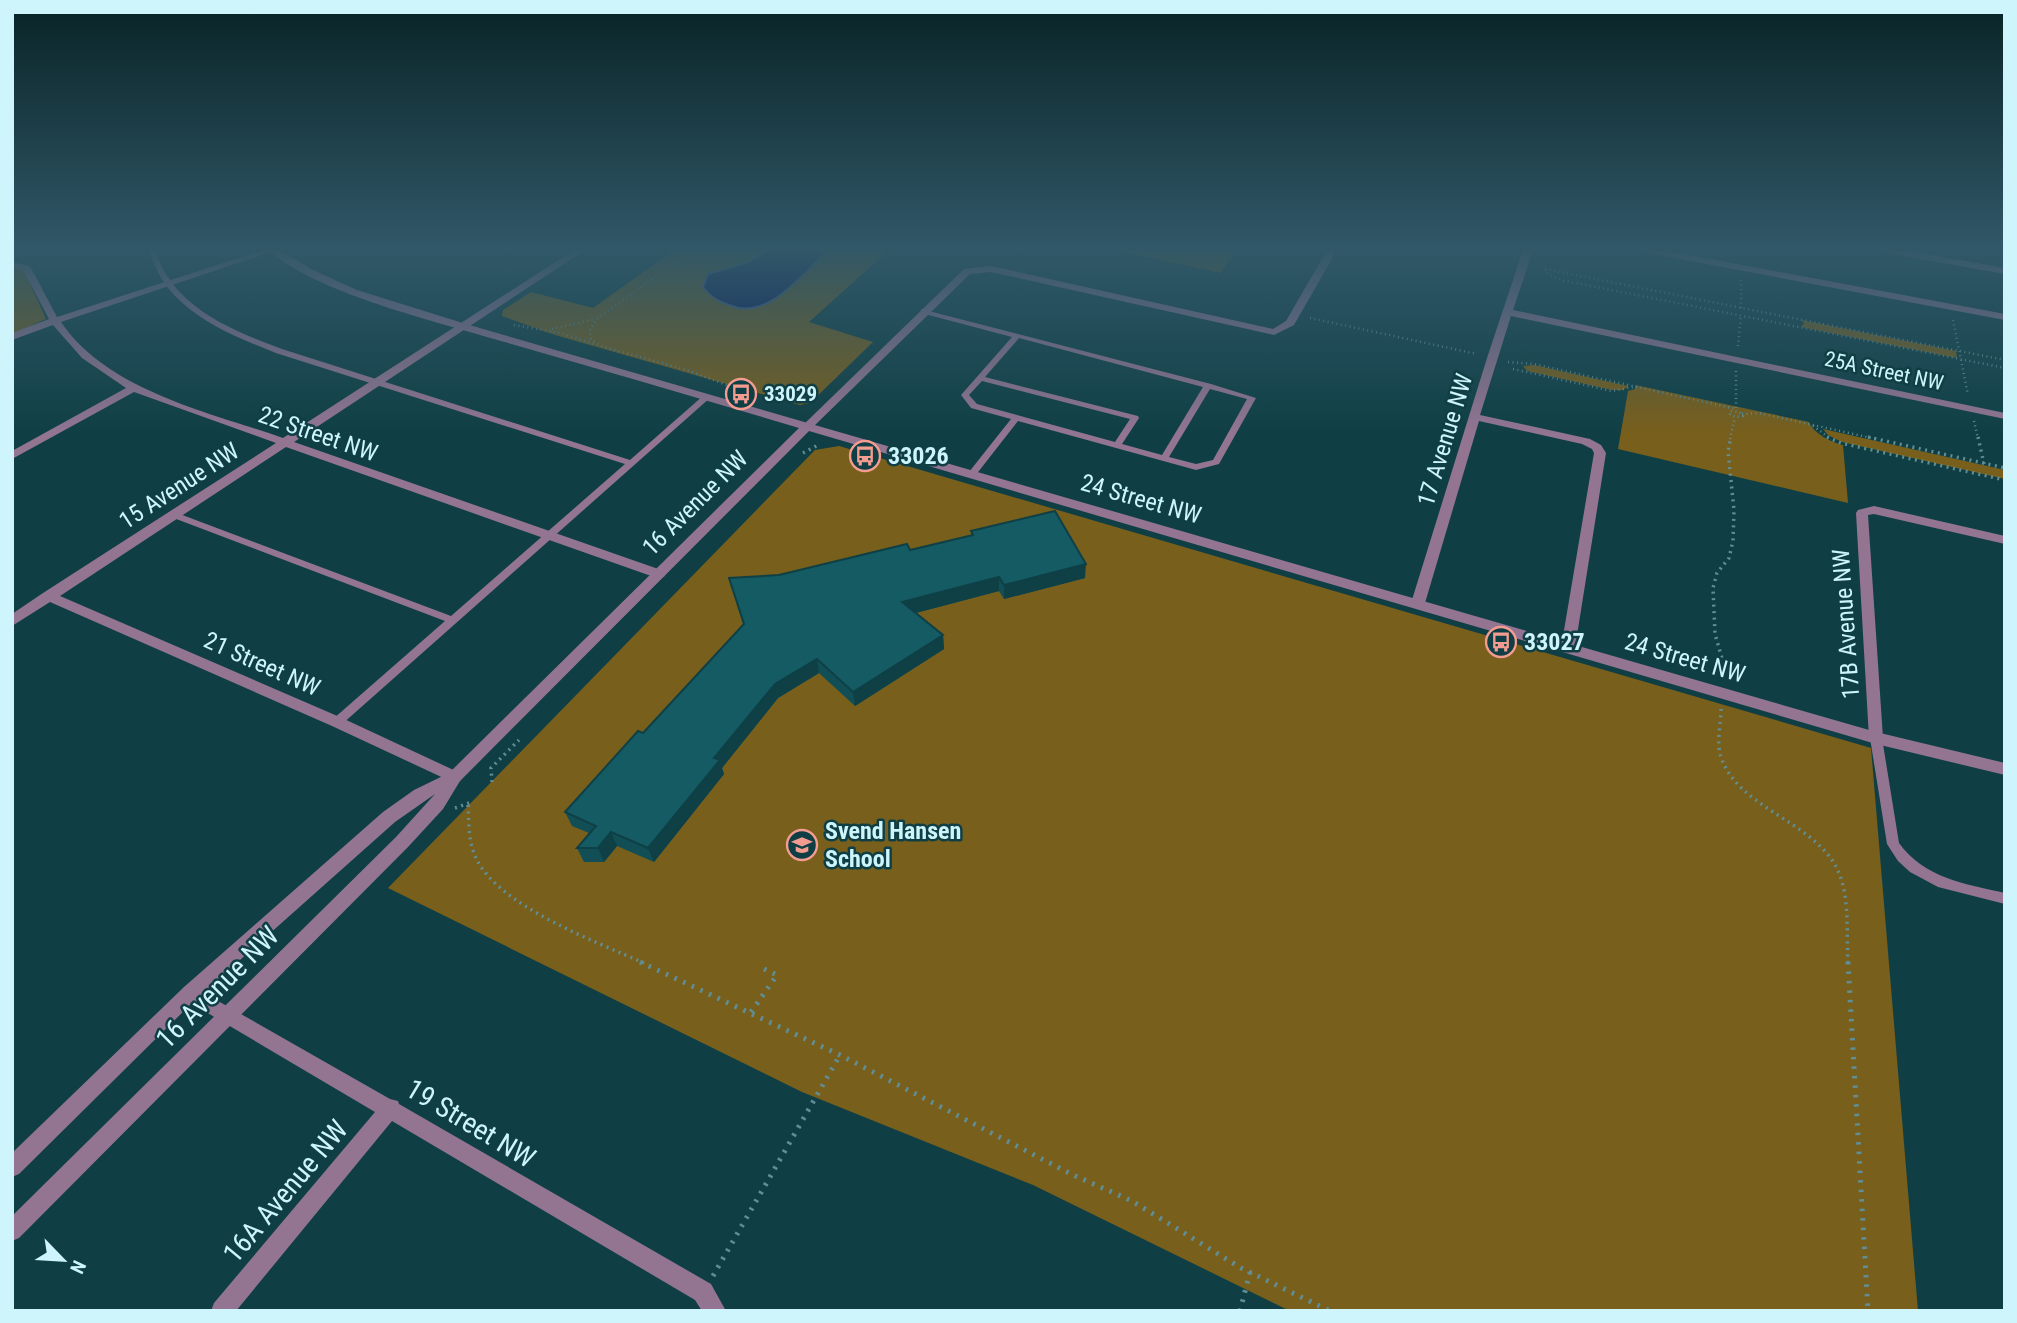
<svg xmlns="http://www.w3.org/2000/svg" width="2017" height="1323" font-family="'Roboto Condensed',sans-serif">
  <style>
    .green { fill: #785f1c }
    .water { fill: #0b185e; stroke: #455a8d; stroke-width: 2 }
    .lines { fill: none; stroke-linecap: round; stroke-linejoin: round }
    .path-far2 { stroke: #618e94; stroke-width: 2.5; stroke-dasharray: 1 3.5; stroke-linecap: butt }
    .path-far1 { stroke: #618e94; stroke-width: 3.5; stroke-dasharray: 2 4.5; stroke-linecap: butt }
    .path { stroke: #618e94; stroke-width: 5; stroke-dasharray: 2.5 7; stroke-linecap: butt }
    .service { fill: #937592; fill-rule: evenodd }
    .minor { fill: #937592; fill-rule: evenodd }
    .tertiary { fill: #937592; fill-rule: evenodd }
    .wall { fill: #114e56 }
    .shaded-wall { fill: #0e4046 }
    .building { fill: #145b64; stroke: #0e4046; stroke-width: 2 }
    .labels { text-anchor: middle; stroke-width: 5; stroke-linejoin: round; paint-order: stroke }
    .far-street-label { font-size: 21px; fill: #cdf5fb; stroke: #0f3f45 }
    .far-poi-label { font-size: 21px; font-weight: bold; fill: #cdf5fb; stroke: #0f3f45; text-anchor: start }
    .street-label { font-size: 24px; fill: #cdf5fb; stroke: #0f3f45 }
    .poi-label { font-size: 24px; font-weight: bold; fill: #cdf5fb; stroke: #0f3f45; text-anchor: start }
    .near-street-label { font-size: 28px; fill: #cdf5fb; stroke: #0f3f45 }
  </style>
  <rect width="100%" height="100%" fill="#0f3f45"/>
  <path class="green" d="M674,250H889L809,322L873,342L810,403L800,405L555,335L502,316L503,310L531,292L593,308Z
    M1115,250H1236L1221,273Z
    M23,268L46,319L12,334V269Z
    M1801,320L1956,351L1957,358L1801,327L1804,323Z
    M1534,365L1628,386V387L1622,390H1612L1527,371L1523,366Z
    M1635,385L1809,422C1814,434 1831,442 1843,445L1848,503L1618,449L1628,391L1635,389Z
    M1823,429L2005,470V479L1842,442L1828,435Z
    M839,446L1871,748L1918,1311H1290L1033,1185L802,1092L388,888L815,450Z"/>
  <path class="water" d="M769,250H828C803,273 768,322 729,305C718,301 710,297 703,287L708,274L746,263Z"/>
  <g class="lines">
    <path class="path-far2" d="M693,250L598,318L590,329L591,339L600,346L687,370L740,390
      M1545,269L1548,274L1561,280L2005,368
      M1545,269L2005,360
      M1741,280V308
      M1310,318L1477,354
      M1953,320L1968,395
      M514,325L560,333L594,344
      M552,329L596,319
      M1738,346L1741,315
      M1508,362L1534,364L1736,409
      M1513,369L1612,391L1633,387
      M1736,371V409
      M1731,411L1739,412L1743,416L1735,417L1730,414Z
      M1742,414L1759,413L1876,439
      M1974,421L1978,439
      M1813,426L1831,439
      M1730,439L1735,417"/>
    <path class="path-far1" d="M1827,437L1841,443L2005,480
      M1868,437L2005,468
      M1978,437L1984,464
      M803,453L818,445
      M1723,677V662L1715,634L1713,588L1717,573L1729,558L1733,541L1734,510L1728,451L1731,437
      M1721,709C1721,724 1716,743 1721,757C1737,806 1806,819 1834,863C1851,891 1846,931 1848,963
      M492,782L491,768L519,740
      M468,805C469,823 468,841 476,858C498,906 597,942 644,963
      M455,808L472,802"/>
    <path class="path" d="M640,962L840,1055L1073,1175L1132,1201L1241,1268L1330,1311
      M1848,962L1868,1311
      M751,1012L777,975L762,968
      M713,1276L840,1055
      M1240,1311L1250,1272"/>
    <path class="service" d="M148,250H154C159,260 163,271 170,280C195,316 242,334 282,349L630,460L704,395H707L711,397L341,725H333L331,722L333,719L445,621L171,517L169,515L171,513H177L451,616L625,464L276,353C236,337 192,320 165,284C158,274 153,261 148,250Z
      M921,309L1211,384L1256,398L1219,464L1196,470L1018,421L975,476H969V472L1011,419L971,408L961,395L1012,337L921,313ZM1019,338L1203,387L1162,455L1122,444L1139,418L1138,416L985,377ZM982,381L1130,419L1115,442L977,404L969,395ZM1210,389L1247,399L1213,460L1196,464L1169,457Z
      M1876,734L1880,735L1882,738L1899,843C1924,878 1965,884 2005,893V904L1938,887L1910,872L1898,861L1887,844L1870,738L1872,735Z"/>
    <path class="minor" d="M263,250H277L61,322C108,391 209,412 283,438L574,250H585L294,442L664,571L665,574L664,577H654L286,447L60,596L342,718L460,773L463,777L460,781L455,783L450,781L332,726L50,602L12,626V614L43,593L276,443L134,392L12,459V451L126,388L82,358L53,325L12,340V333L49,319L23,270L12,268V262L30,266L57,317Z
      M1327,250H1337L1294,325L1274,335L991,272L970,274L812,428L808,429L802,426L964,269L991,266L1273,329L1286,321Z
      M1523,250H1533L1513,310L2005,413V419L1511,316L1480,415L1590,439L1601,445L1606,453L1575,648L1568,653L1561,648L1594,453L1592,449L1582,444L1479,421L1425,603L1418,608L1413,606L1411,603L1487,358Z
      M1643,250H1663L2005,314V320L1648,253Z
      M1882,250H1903L2005,268V274L1887,253Z
      M1874,506L2005,536V544L1874,514L1868,515L1883,738L1881,742H1871L1869,738L1856,513L1858,510Z
      M190,985L390,1099L398,1101L399,1104L711,1284L726,1311H702L695,1300L392,1121L236,1311H211L214,1303L375,1112L184,999L181,993L184,987Z"/>
    <path class="tertiary" d="M268,250H280L313,270L357,290L466,324L1876,732L2005,763V775L1876,744L809,431L460,781L443,809L408,847L19,1238L12,1241V1216L396,837L435,794L395,822L196,999L19,1174L12,1177V1153L184,987L383,812L414,790L449,773L799,428C698,398 596,368 494,339C431,320 317,293 268,250Z"/>
  </g>
  <path class="wall" d="M971,531L1085,578L1004,599L999,591L916,613L943,635L944,649L855,706L819,673L778,698L722,768L724,774L654,862L617,846L604,862H584L577,848L589,833L572,826L565,812L643,733L743,624L729,578L779,575L910,550L971,535Z"/>
  <path class="shaded-wall" d="M1086,564L1085,578L1004,599V585Z
    M999,577V591L904,616L902,602Z
    M943,635L944,649L855,706L853,692Z
    M817,659L819,673L778,698L722,768L724,774L654,862L648,848L714,758L775,684Z
    M611,832L617,846L604,862L598,848Z"/>
  <path class="building" d="M1055,511L1086,564L1004,585L999,577L902,602L943,635L853,692L817,659L775,684L714,758L720,760L648,848L611,832L598,848H577L596,826L565,812L638,731L643,733L744,624L729,578L779,575L907,544L910,550L973,535L971,531Z"/>
  <linearGradient id="sky" x2="0" y2="1"><stop stop-color="#082326"/><stop offset="0.57" stop-color="#315868"/><stop offset="1" stop-color="#315868" stop-opacity="0"/></linearGradient>
  <rect width="2017" height="435" fill="url(#sky)"/>
  <defs>
    <g id="bus-ring" transform="scale(1.575)"><circle r="9.5" fill="#0f3f45" stroke="#f59c91" stroke-width="1.5"/><path d="M-5-6H5V4H4V6H2V4H-2V6H-4V4H-5ZM-3.5-4V0h7V-4ZM-3.5 1.2v1.5H-2V1.2ZM2 1.2v1.5H3.5V1.2Z" fill="#f59c91"/></g>
    <g id="school-ring" transform="scale(1.575)"><circle r="9.5" fill="#0f3f45" stroke="#f59c91" stroke-width="1.5"/><path d="M0-5L7-2L0 1L-7-2ZM-4 1L0 2.5L4 1V4Q0 6-4 4Z" fill="#f59c91"/></g>
  </defs>
  <g fill-rule="evenodd">
    <use href="#bus-ring" x="741" y="394"/>
    <use href="#bus-ring" x="865" y="456"/>
    <use href="#bus-ring" x="1501" y="642"/>
    <use href="#school-ring" x="802" y="845"/>
  </g>
  <g class="labels">
    <g class="far-street-label">
      <text transform="translate(1884 371) rotate(12)" y="7">25A Street NW</text>
    </g>
    <g class="far-poi-label">
      <text x="764" y="401">33029</text>
    </g>
    <g class="street-label">
      <text transform="translate(318 434) rotate(19)" y="8">22 Street NW</text>
      <text transform="translate(1445 440) rotate(-73)" y="8">17 Avenue NW</text>
      <text transform="translate(179 486) rotate(-33)" y="8">15 Avenue NW</text>
      <text transform="translate(1141 499) rotate(16)" y="8">24 Street NW</text>
      <text transform="translate(695 503) rotate(-45)" y="8">16 Avenue NW</text>
      <text transform="translate(1846 624) rotate(-94)" y="8">17B Avenue NW</text>
      <text transform="translate(1685 658) rotate(16)" y="8">24 Street NW</text>
      <text transform="translate(262 664) rotate(24)" y="8">21 Street NW</text>
    </g>
    <g class="poi-label">
      <text x="888" y="464">33026</text>
      <text x="1524" y="650">33027</text>
      <text x="825" y="839">Svend Hansen<tspan x="825" dy="28">School</tspan></text>
    </g>
    <g class="near-street-label">
      <text transform="translate(217 987) rotate(-45)" y="10">16 Avenue NW</text>
      <text transform="translate(471 1123) rotate(31)" y="10">19 Street NW</text>
      <text transform="translate(285 1191) rotate(-50)" y="10">16A Avenue NW</text>
    </g>
  </g>
  <rect width="2017" height="1323" fill="none" stroke="#cdf5fb" stroke-width="28"/>
  <g transform="translate(63 1260) rotate(115)" stroke="#0f3f45" stroke-width="5" paint-order="stroke">
  <path d="M0-5L12 26L0 18L-12 26Z" fill="#cdf5fb"/>
  <text y="-10" font-size="19" font-weight="bold" text-anchor="middle" fill="#cdf5fb">N</text>
  </g>
</svg>
